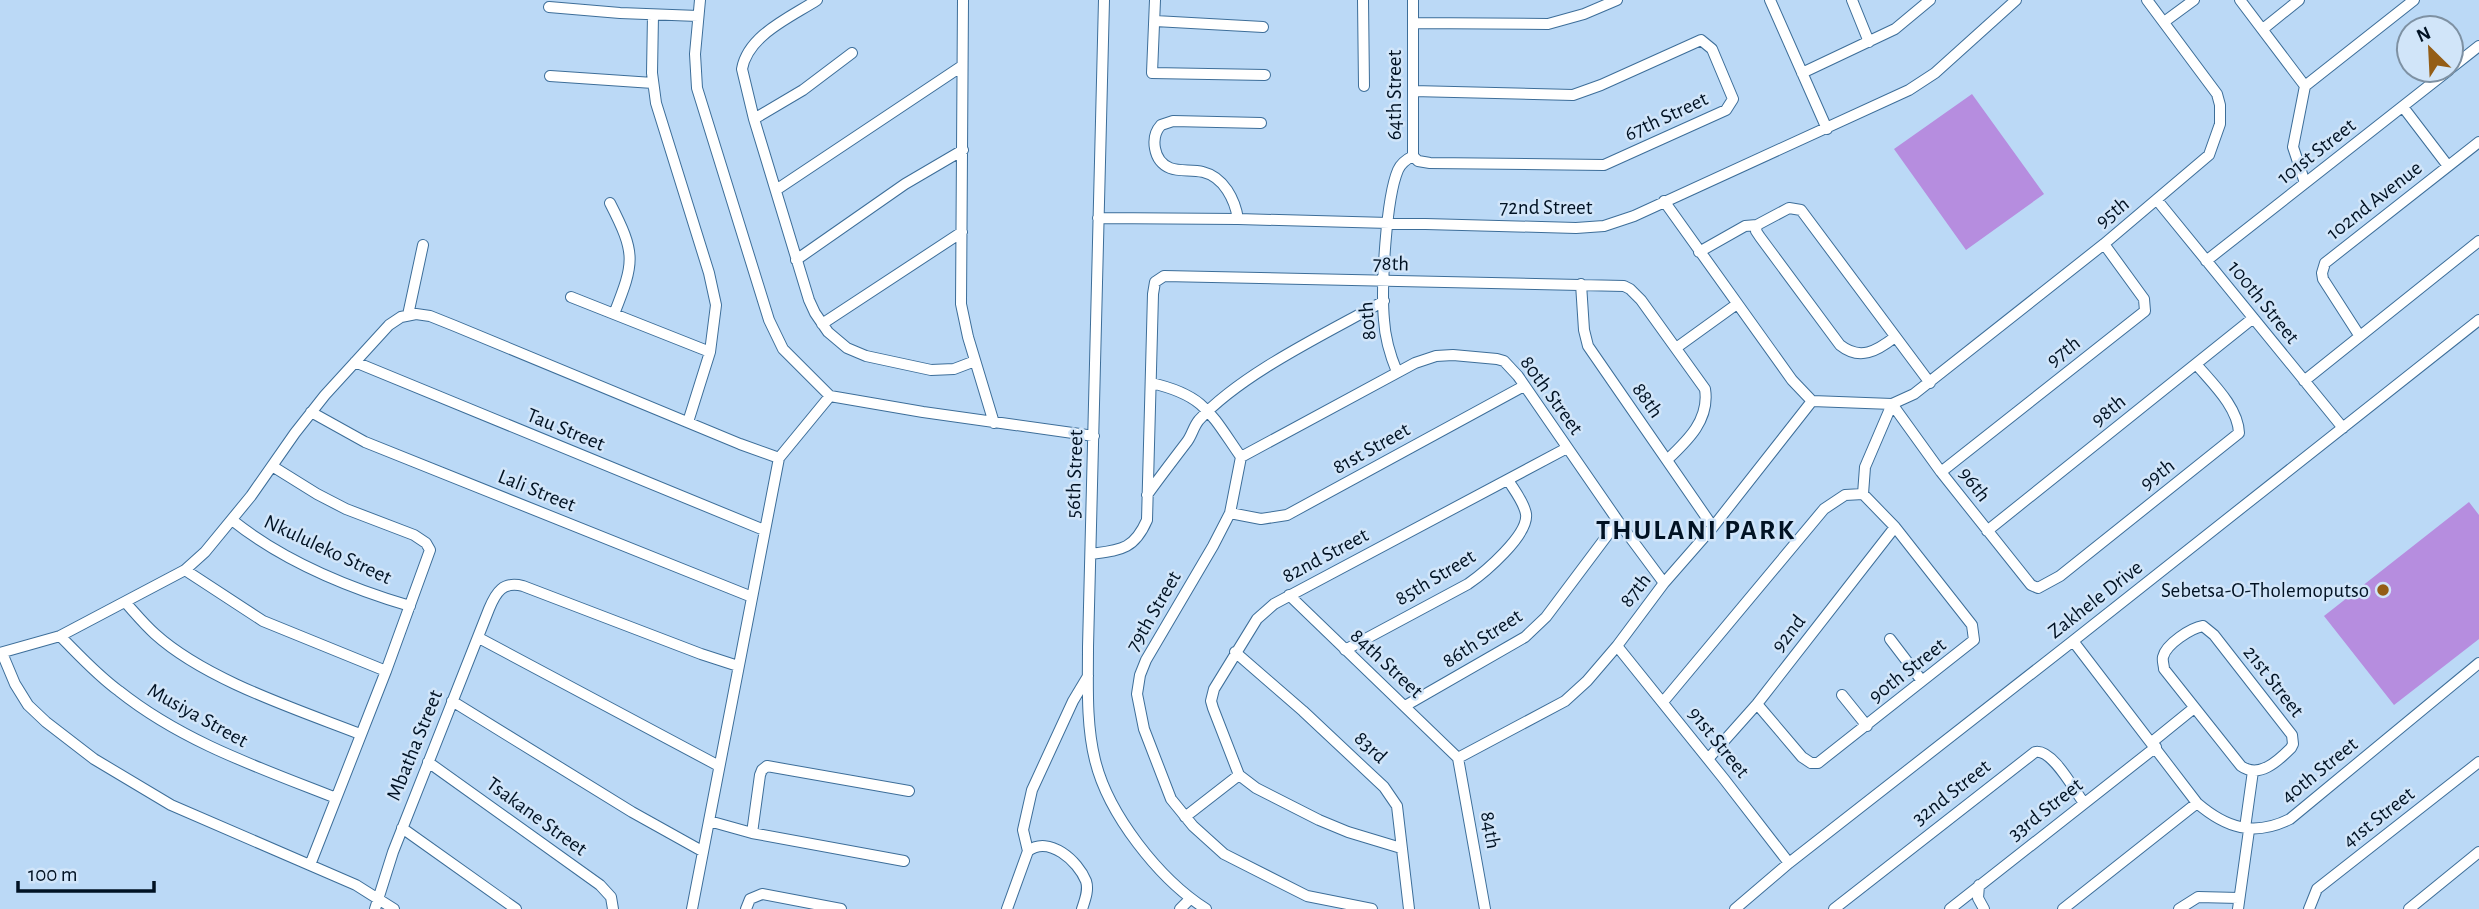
<svg xmlns="http://www.w3.org/2000/svg" width="2479" height="909" font-family="'Alegreya Sans',sans-serif">
  <style>
    .grass { fill: #b68ddf }
    .lines { fill: none; stroke-linecap: round; stroke-linejoin: round }
    .minor-casing { stroke: #3d6e99; stroke-width: 12 }
    .minor { stroke: #fff; stroke-width: 10 }
    .poi-dot { fill: #945d16; stroke: #d1e5f9; stroke-width: 2.5 }
    .labels { text-anchor: middle; stroke-width: 5; stroke-linejoin: round; paint-order: stroke }
    .street-label { font-size: 21px; fill: #011223; stroke: #d1e5f9 }
    .poi-label { font-size: 21px; fill: #011223; stroke: #d1e5f9; text-anchor: end }
    .district-label { font-size: 28px; font-weight: bold; letter-spacing: 2px; fill: #011223; stroke: #d1e5f9 }
  </style>
  <rect width="100%" height="100%" fill="#bbd9f6"/>
  <path class="grass" d="M1972,94L2044,194L1966,250L1894,149Z
    M2469,502L2479,515V639L2394,705L2324,616Z"/>
  <g class="lines">
    <g class="minor-casing">
      <path id="minor" d="M700,0L695,54L697,88L769,320L783,349L830,396L923,412L1094,436
        M817,0C791,17 748,35 742,69L754,119L809,300L815,313L828,332L847,348L866,356L931,370L954,369L975,361
        M963,0L961,304L968,337L994,423
        M1104,0L1088,647C1088,684 1086,724 1095,760C1108,814 1159,879 1206,909
        M1155,0L1152,73L1265,75
        M1363,0L1364,86
        M1413,0V156
        M1770,0L1827,129
        M1852,0L1869,42
        M2240,0L2305,86
        M549,7L620,13L698,16
        M653,15L652,73L656,103L709,273L716,305L710,352L688,422
        M1155,21L1263,27
        M2164,22L2194,0
        M1413,23L1548,24L1584,14L1617,0
        M2263,29L2299,0
        M2451,68L2479,46
        M1802,73L1895,29L1930,0
        M550,76L653,83
        M2305,86L2414,0
        M1413,91L1573,95L1601,85L1701,40L1712,49L1733,99L1726,110L1604,165L1430,163L1418,161L1413,156
        M2403,107L2448,166
        M754,119L803,90L852,53
        M2305,183L2293,147L2305,86
        M776,190L962,66
        M2157,200L2343,428
        M1664,201L1792,380L1812,401
        M610,203C636,254 635,261 614,314
        M1098,218L1238,219L1576,228L1604,226L1634,216L1909,90L1935,73L2016,0
        M1238,219C1235,200 1224,177 1203,172C1192,169 1180,172 1170,168C1153,161 1150,137 1161,125L1173,121L1261,123
        M1699,252L1745,226L1757,225
        M796,260L905,184L963,150
        M2206,261L2449,70
        M1581,284L1584,330L1588,346L1713,527
        M571,297L710,352
        M408,315L423,245
        M822,324L962,232
        M2359,335L2323,279L2322,273L2325,263L2479,142
        M1895,337C1877,351 1860,361 1840,345L1760,237L1756,231L1757,225L1789,208L1801,210L1930,383
        M1676,348L1737,304
        M355,362L764,530
        M1397,372C1390,355 1385,338 1384,320C1381,288 1386,198 1398,170C1401,163 1407,159 1413,156
        M2304,381L2479,241
        M1151,383C1205,395 1211,414 1241,457L1230,513L1213,546L1146,660L1140,675L1137,694L1144,729L1171,799L1193,826L1224,854L1307,896L1372,909
        M1812,401L1892,404L1914,394L2104,244L2209,155L2220,124V105L2217,94L2147,0
        M1892,404L1941,472L2031,585L2038,588L2060,576L2239,433C2238,407 2212,383 2196,364
        M311,412L365,442L752,597
        M1241,457L1415,363L1436,356L1453,355L1497,359L1504,361L1518,376L1618,521L1664,583
        M272,466L317,494L346,509L414,535L426,543L430,550L386,671L310,865
        M1941,472L2145,311L2144,299L2104,244
        M1863,494L1865,467L1892,404
        M1147,495C1160,477 1173,460 1186,443C1192,436 1193,427 1199,420C1242,373 1327,333 1384,301
        M1230,513L1261,519L1287,515L1524,386
        M232,520C282,560 349,588 410,606
        M1987,531L2252,319
        M1091,554C1120,550 1134,550 1147,520L1153,294L1155,282L1164,276L1624,286L1630,289L1641,300L1705,389C1710,420 1687,441 1667,460
        M185,570L263,621L386,671
        M1289,595L1458,758
        M125,602C135,613 144,624 155,634C206,680 296,709 360,734
        M2203,626L2214,635L2292,735L2293,744L2291,748C2278,761 2259,779 2241,766L2164,669C2164,665 2162,661 2163,657C2166,644 2191,628 2203,626Z
        M60,636C79,655 97,675 119,691C183,742 260,768 336,798
        M479,638L719,766
        M1890,639L1922,681
        M2073,641L2197,803C2226,828 2254,837 2290,819L2479,663
        M1617,646L1724,779L1789,863
        M1345,650L1468,584C1484,573 1529,535 1526,514C1524,502 1514,490 1508,480
        M1235,652L1303,711L1384,787L1397,806L1409,909
        M0,653L60,636L185,570L205,552L251,496L295,433L325,395L389,325L401,317L416,314L430,316L455,326L740,444L779,458
        M2,653L15,684L28,705L46,722L94,759L171,805L356,885L394,909
        M1842,695L1867,726
        M452,701L632,812L702,851
        M1663,702L1824,509L1845,495L1863,494L1895,527L1972,625L1974,640L1818,763H1811L1802,757L1757,704
        M1405,706L1525,637L1546,617L1618,521
        M2152,742L2194,708
        M1458,758L1565,701L1587,681L1617,646L1664,583L1713,527L1812,401
        M1458,758L1485,909
        M1708,759L1757,704L1895,527
        M428,762L600,885L611,897L613,909
        M1185,817L1239,775
        M709,821L752,833L904,861
        M402,828L516,909
        M2245,828L2253,771
        M752,833L760,775L762,770L767,766L909,791
        M1401,848L1348,832L1319,820L1256,788L1239,775L1213,708L1211,701L1214,689L1257,619L1274,604L1567,448
        M1028,851L1023,830L1032,790L1073,701L1088,676
        M1028,851C1049,835 1078,861 1086,881C1089,890 1085,900 1082,909
        M1979,885L1978,898L1984,909
        M375,909L393,852L489,609C496,592 503,581 523,586L701,654L738,666
        M692,909L779,458L830,396
        M746,909L750,899L762,894L841,909
        M1007,909L1028,851
        M1180,909L1190,899
        M1735,909L1789,863L2073,641L2479,320
        M1834,909L2035,752C2052,748 2074,790 2084,803
        M1950,909L2156,747
        M2063,909L2197,803
        M2179,909L2198,897L2239,898
        M2238,909L2249,830
        M2309,909L2317,889L2479,762
        M2409,909L2479,852"/>
    </g>
    <use href="#minor" class="minor"/>
  </g>
  <circle class="poi-dot" cx="2383" cy="590" r="7"/>
  <g class="labels">
    <g class="street-label">
      <text transform="translate(1394 95) rotate(-90)" y="7">64th Street</text>
      <text transform="translate(1666 116) rotate(-25)" y="7">67th Street</text>
      <text transform="translate(2316 151) rotate(-38)" y="7">101st Street</text>
      <text transform="translate(2374 200) rotate(-38)" y="7">102nd Avenue</text>
      <text x="1546" y="214">72nd Street</text>
      <text transform="translate(2112 212) rotate(-39)" y="7">95th</text>
      <text transform="translate(1391 263) rotate(1)" y="7">78th</text>
      <text transform="translate(2264 302) rotate(51)" y="7">100th Street</text>
      <text transform="translate(1367 321) rotate(-95)" y="7">80th</text>
      <text transform="translate(2063 351) rotate(-38)" y="7">97th</text>
      <text transform="translate(1552 395) rotate(54)" y="7">80th Street</text>
      <text transform="translate(1648 400) rotate(55)" y="7">88th</text>
      <text transform="translate(2108 410) rotate(-39)" y="7">98th</text>
      <text transform="translate(566 429) rotate(22)" y="7">Tau Street</text>
      <text transform="translate(1371 448) rotate(-29)" y="7">81st Street</text>
      <text transform="translate(1074 474) rotate(-88)" y="7">56th Street</text>
      <text transform="translate(2157 474) rotate(-38)" y="7">99th</text>
      <text transform="translate(1975 484) rotate(52)" y="7">96th</text>
      <text transform="translate(537 490) rotate(22)" y="7">Lali Street</text>
      <text transform="translate(328 549) rotate(25)" y="7">Nkululeko Street</text>
      <text transform="translate(1325 555) rotate(-28)" y="7">82nd Street</text>
      <text transform="translate(1435 577) rotate(-31)" y="7">85th Street</text>
      <text transform="translate(1635 590) rotate(-52)" y="7">87th</text>
      <text transform="translate(2095 599) rotate(-38)" y="7">Zakhele Drive</text>
      <text transform="translate(1153 611) rotate(-60)" y="7">79th Street</text>
      <text transform="translate(1788 633) rotate(-52)" y="7">92nd</text>
      <text transform="translate(1482 638) rotate(-33)" y="7">86th Street</text>
      <text transform="translate(1387 663) rotate(43)" y="7">84th Street</text>
      <text transform="translate(1907 670) rotate(-38)" y="7">90th Street</text>
      <text transform="translate(2274 681) rotate(52)" y="7">21st Street</text>
      <text transform="translate(198 715) rotate(29)" y="7">Musiya Street</text>
      <text transform="translate(1719 742) rotate(51)" y="7">91st Street</text>
      <text transform="translate(414 745) rotate(-68)" y="7">Mbatha Street</text>
      <text transform="translate(1371 747) rotate(43)" y="7">83rd</text>
      <text transform="translate(2319 770) rotate(-39)" y="7">40th Street</text>
      <text transform="translate(1951 792) rotate(-38)" y="7">32nd Street</text>
      <text transform="translate(2045 809) rotate(-38)" y="7">33rd Street</text>
      <text transform="translate(537 816) rotate(36)" y="7">Tsakane Street</text>
      <text transform="translate(2378 817) rotate(-38)" y="7">41st Street</text>
      <text transform="translate(1491 830) rotate(80)" y="7">84th</text>
    </g>
    <g class="poi-label">
      <text x="2369" y="597">Sebetsa-O-Tholemoputso</text>
    </g>
    <g class="district-label">
      <text x="1696" y="539">THULANI PARK</text>
    </g>
  </g>
  <g transform="translate(2430 49) rotate(336)"><circle r="33" fill="#d1e5f9" stroke="#7e91a3" stroke-width="2"/>
  <path d="M0-5L12 26L0 18L-12 26Z" fill="#945d16"/>
  <text y="-10" font-size="19" font-weight="bold" text-anchor="middle" fill="#011223">N</text>
  </g>
  <path d="M18 881v10h136v-10" fill="none" stroke="#011223" stroke-width="3.5"/>
  <text x="28" y="881" font-size="21" fill="#011223" stroke="#d1e5f9" stroke-width="5" paint-order="stroke">100 m</text>
</svg>
